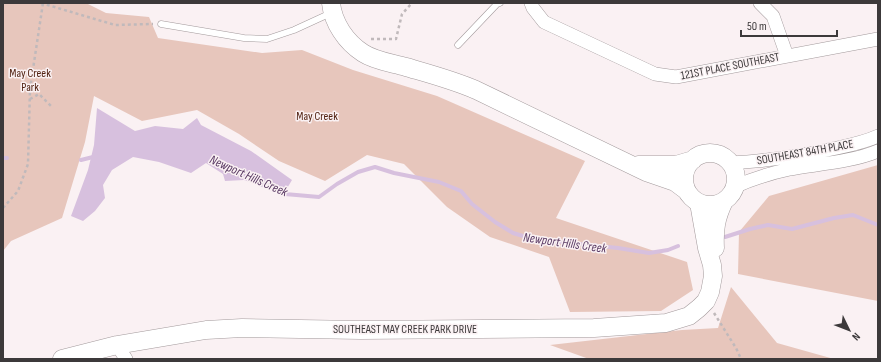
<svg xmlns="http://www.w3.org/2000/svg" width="881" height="362" font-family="'Sofia Sans Condensed',sans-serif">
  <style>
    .green { fill: #e7c6bc }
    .water { fill: #d7c0de }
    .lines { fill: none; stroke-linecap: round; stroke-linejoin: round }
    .stream { stroke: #d7c0de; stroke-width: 4 }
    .lane-casing { stroke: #a39a9c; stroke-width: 7 }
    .street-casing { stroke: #a39a9c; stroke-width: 14 }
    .secondary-casing { stroke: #a39a9c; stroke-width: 19 }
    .path { stroke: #c0b9bb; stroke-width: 2.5; stroke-dasharray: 3 3; stroke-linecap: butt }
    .lane { stroke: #fff; stroke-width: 6 }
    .street { stroke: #fff; stroke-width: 13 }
    .secondary { stroke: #fff; stroke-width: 18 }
    .labels { text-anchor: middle; stroke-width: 3; stroke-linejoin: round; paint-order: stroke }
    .street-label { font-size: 12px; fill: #3c393a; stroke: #faf1f3 }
    .park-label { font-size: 12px; fill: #512111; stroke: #faf1f3 }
    .water-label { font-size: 13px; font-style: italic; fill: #5a3a64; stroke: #faf1f3 }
  </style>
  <rect width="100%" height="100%" fill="#faf1f3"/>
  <path class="green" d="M3,3H86L106,13L149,17L158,38L262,53L302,50L353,70L437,96L585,161L556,218L687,262L693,290L661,311L570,312L549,257L490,237L447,207L404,164L367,155L325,181L279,161L239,134L197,110L142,121L94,96L85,142L62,218L11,241L3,251Z
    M878,165V301L738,274L739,232L769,196Z
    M731,287L777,343L834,359H589L550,345L682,330L718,328Z"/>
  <path class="water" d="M97,108L135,131L155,126L183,129L197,118L201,125L251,151L292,180L283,195L244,180L225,181L223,174L206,163L191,173L159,162L133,157L112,170L103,185L105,198L95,211L83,221L71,216L88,170L94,145Z"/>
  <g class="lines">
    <path class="stream" d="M3,158H7
      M81,160L97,156
      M281,192L285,194L319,197L337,184L358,172L375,167L394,173L439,182L461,191L472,204L495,222L513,233L533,239L618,248L649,253L668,250L678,246
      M725,237L750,229L768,225L792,229L834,218L853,215L878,225"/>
    <g class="lane-casing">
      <path id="lane" d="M161,24L244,38L267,39L294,30L331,13
        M458,45L497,4L500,3"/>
    </g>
    <g class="street-casing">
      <path id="street" d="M531,3L533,8L544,22L655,74L676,77L878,39
        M760,3L773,16L787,56
        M730,163C767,161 801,156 837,148C851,145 865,142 878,136
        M734,187C752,179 771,173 790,169C818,164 852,162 878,151
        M117,345L126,359"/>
    </g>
    <g class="secondary-casing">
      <path id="secondary" d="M331,3C333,23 346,42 363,53C375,61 392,63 406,67C430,74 453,80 476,90L646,172L675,182L687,191
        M684 179a26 26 0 1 1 52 0a26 26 0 1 1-52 0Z
        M638,165H676L693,160
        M715,248C714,229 716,218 724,201
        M62,359L117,345L206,330L242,328L361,330L594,328L666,323L689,316L699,308L706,301L710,292L713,276L712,265L707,248L699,203"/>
    </g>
    <path class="path" d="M41,3L115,25L153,24
      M371,39H396L402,14L412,3
      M30,99L39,94L52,107
      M3,208L18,191L28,164L30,89L43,3
      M714,313L736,348L741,359"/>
    <use href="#lane" class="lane"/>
    <use href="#street" class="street"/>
    <use href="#secondary" class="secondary"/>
  </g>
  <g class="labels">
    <g class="street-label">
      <text transform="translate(730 66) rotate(-11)" y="4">121ST PLACE SOUTHEAST</text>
      <text transform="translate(805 152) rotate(-10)" y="4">SOUTHEAST 84TH PLACE</text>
      <text x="405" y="333">SOUTHEAST MAY CREEK PARK DRIVE</text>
    </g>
    <g class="park-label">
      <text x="30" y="77">May Creek<tspan x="30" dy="14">Park</tspan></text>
      <text x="317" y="120">May Creek</text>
    </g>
    <g class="water-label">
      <text transform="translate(249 175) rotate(24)" y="5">Newport Hills Creek</text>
      <text transform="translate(565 242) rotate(8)" y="5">Newport Hills Creek</text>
    </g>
  </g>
  <rect width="881" height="362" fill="none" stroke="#3c393a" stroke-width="8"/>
  <g transform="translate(849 330) rotate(133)" stroke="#faf1f3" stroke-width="3" paint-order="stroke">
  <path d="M0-3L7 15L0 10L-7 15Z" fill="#3c393a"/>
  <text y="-6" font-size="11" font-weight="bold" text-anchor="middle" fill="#3c393a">N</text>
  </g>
  <path d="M741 30v6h96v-6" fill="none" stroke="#3c393a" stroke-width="2"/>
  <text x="747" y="30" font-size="12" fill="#3c393a" stroke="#faf1f3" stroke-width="3" paint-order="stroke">50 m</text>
</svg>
